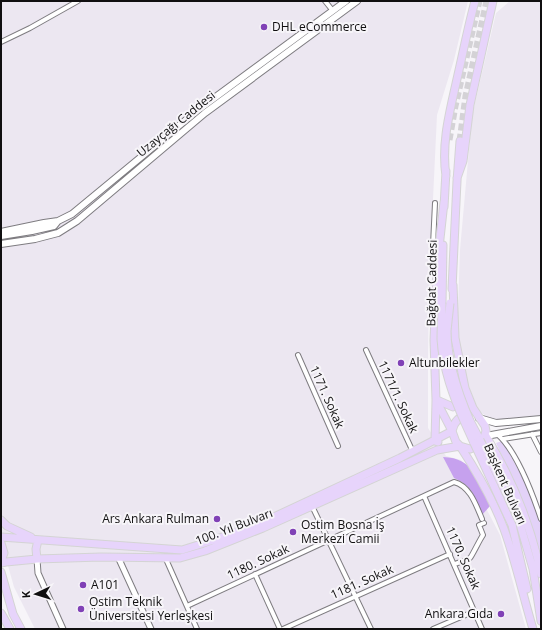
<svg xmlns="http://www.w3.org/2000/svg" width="542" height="630" font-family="'Open Sans',sans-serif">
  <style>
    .built { fill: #ece7f1 }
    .green { fill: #e3d2f8 }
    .forest { fill: #c6a1ee }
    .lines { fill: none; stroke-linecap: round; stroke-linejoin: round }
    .primary-tunnel { stroke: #d4d2d6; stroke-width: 7; stroke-dasharray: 7 3.5; stroke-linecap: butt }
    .minor-casing { stroke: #7e7c80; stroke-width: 6 }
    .tertiary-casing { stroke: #7e7c80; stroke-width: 7 }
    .secondary-casing { stroke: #7e7c80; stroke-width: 8 }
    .primary-casing { stroke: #d4d4d4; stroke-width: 9 }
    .minor { stroke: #fff; stroke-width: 4 }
    .tertiary { stroke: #fff; stroke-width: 5 }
    .secondary { stroke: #fff; stroke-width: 6 }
    .primary { stroke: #e7d4fb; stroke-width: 7 }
    .primary-bridge-casing { stroke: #d4d4d4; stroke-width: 9; stroke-linecap: butt }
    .primary-bridge { stroke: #e7d4fb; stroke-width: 7 }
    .poi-dot { fill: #8041b6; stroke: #f7f5f9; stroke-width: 1.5 }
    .labels { text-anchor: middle; stroke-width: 4; stroke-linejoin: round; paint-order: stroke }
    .poi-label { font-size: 12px; fill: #100f10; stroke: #f7f5f9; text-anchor: start }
    .street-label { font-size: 12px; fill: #100f10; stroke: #f7f5f9 }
  </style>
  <rect width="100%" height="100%" fill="#f7f5f9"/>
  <path class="built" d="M1,1H468L454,60L437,115L429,283L428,358V428L446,456L461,460L500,535L526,629H35L14,587L1,541Z
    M510,1H541V415L494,420L478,411L467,381L457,338L460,250L472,116L496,13Z"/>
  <path class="green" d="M502,441C516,465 533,495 540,522C542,532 541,546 541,557C530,517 513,480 496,443Z"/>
  <path class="forest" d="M443,457C474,458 479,481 490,506L482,515C475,497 473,486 454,478Z"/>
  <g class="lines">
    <path class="primary-tunnel" d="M449,140L455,106L479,1
      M460,141L466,96L487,1"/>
    <g class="minor-casing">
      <path id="minor" d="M325,1L333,11
        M1,42L30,28L78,1
        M432,266L435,203
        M366,350L413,452
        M298,355L338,446
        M497,434C516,450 533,495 541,519
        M532,434L541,452
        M503,439L541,433
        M424,496L482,629
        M312,506L371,629
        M165,557L197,629
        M455,564C459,562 465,561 470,558C472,556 480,539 483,535L479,525L484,523
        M255,574L280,629
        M187,606L454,482C470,486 476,505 482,519
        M283,629L450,554
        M433,629L475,611"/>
    </g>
    <g class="tertiary-casing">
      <path id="tertiary" d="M118,557L151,629
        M37,559L38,573L63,629"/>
    </g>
    <g class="secondary-casing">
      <path id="secondary" d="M1,232L44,223L58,221
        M1,236L32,231L54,226L58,221L72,214L198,110L346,1
        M1,244L35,239L58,233L77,221L205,113L357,1
        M479,418L496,423L541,419
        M486,436L541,426"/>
    </g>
    <g class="primary-casing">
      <path id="primary" d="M446,176C441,143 450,111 457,79C463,53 468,27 475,1
        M457,178L463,161L470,105L493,1
        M444,207L446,171
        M453,285L455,338L465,388L473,408L485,426L486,431L483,441L475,447L470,449L460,446
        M452,289L457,181L460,141
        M442,305L443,245
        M437,400L453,407L462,403
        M437,402L452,431L456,442L460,446C477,472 493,499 504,529C516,562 523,596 533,629
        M470,421L480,440
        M465,423L474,443
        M452,431C454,422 459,416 468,415
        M486,436C511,477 531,526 541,574
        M438,442L435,441L436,400L434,340L437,266L444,202
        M518,517L533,569L541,621
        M1,520L7,526L31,537
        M512,525L527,589
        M1,537L182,550L214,540L261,523L400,458L452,431
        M1,543L4,553L1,561
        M37,559L36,549L38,540
        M1,563L6,562L37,559L101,557L180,558L205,551L263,528L437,450L460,446
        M1,572L13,614L21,629
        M1,613L10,629"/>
    </g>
    <use href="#minor" class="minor"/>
    <use href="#tertiary" class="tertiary"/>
    <use href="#secondary" class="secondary"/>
    <use href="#primary" class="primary"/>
    <g class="primary-bridge-casing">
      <path id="primary-bridge" d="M450,303C449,312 448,321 447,331C447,362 458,393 470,421
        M442,305C442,316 441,328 441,339C443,369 453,396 465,423
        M480,440L518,517
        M474,443L512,525"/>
    </g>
    <use href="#primary-bridge" class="primary-bridge"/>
  </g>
  <g class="poi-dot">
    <circle cx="264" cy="27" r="4"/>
    <circle cx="401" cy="363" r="4"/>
    <circle cx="217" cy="519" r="4"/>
    <circle cx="293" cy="532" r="4"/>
    <circle cx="83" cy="585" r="4"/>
    <circle cx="81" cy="609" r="4"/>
    <circle cx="501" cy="614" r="4"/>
  </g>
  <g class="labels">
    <g class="poi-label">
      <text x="272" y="31">DHL eCommerce</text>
      <text x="409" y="367">Altunbilekler</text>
      <text x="209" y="523" text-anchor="end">Ars Ankara Rulman</text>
      <text x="301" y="529">Ostim Bosna İş<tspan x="301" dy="14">Merkezi Camii</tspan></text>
      <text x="91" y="589">A101</text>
      <text x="89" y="606">Ostim Teknik<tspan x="89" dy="14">Üniversitesi Yerleşkesi</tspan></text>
      <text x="493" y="618" text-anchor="end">Ankara Gıda</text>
    </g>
    <g class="street-label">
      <text transform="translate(176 124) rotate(-39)" y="4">Uzayçağı Caddesi</text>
      <text transform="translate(432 283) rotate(-89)" y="4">Bağdat Caddesi</text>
      <text transform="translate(327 397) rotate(66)" y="4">1171. Sokak</text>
      <text transform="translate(398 397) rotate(65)" y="4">1171/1. Sokak</text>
      <text transform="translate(505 484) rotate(66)" y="4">Başkent Bulvarı</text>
      <text transform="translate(234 527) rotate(-21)" y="4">100. Yıl Bulvarı</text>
      <text transform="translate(463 558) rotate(66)" y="4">1170. Sokak</text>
      <text transform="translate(258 562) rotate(-25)" y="4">1180. Sokak</text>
      <text transform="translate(362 582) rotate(-24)" y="4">1181. Sokak</text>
    </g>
  </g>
  <rect width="542" height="630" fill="none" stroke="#100f10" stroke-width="4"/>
  <g transform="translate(36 594) rotate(266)" stroke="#f7f5f9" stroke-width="3" paint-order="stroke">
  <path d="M0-3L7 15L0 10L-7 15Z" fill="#100f10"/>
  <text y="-6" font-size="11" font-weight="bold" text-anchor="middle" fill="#100f10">K</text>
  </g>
</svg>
